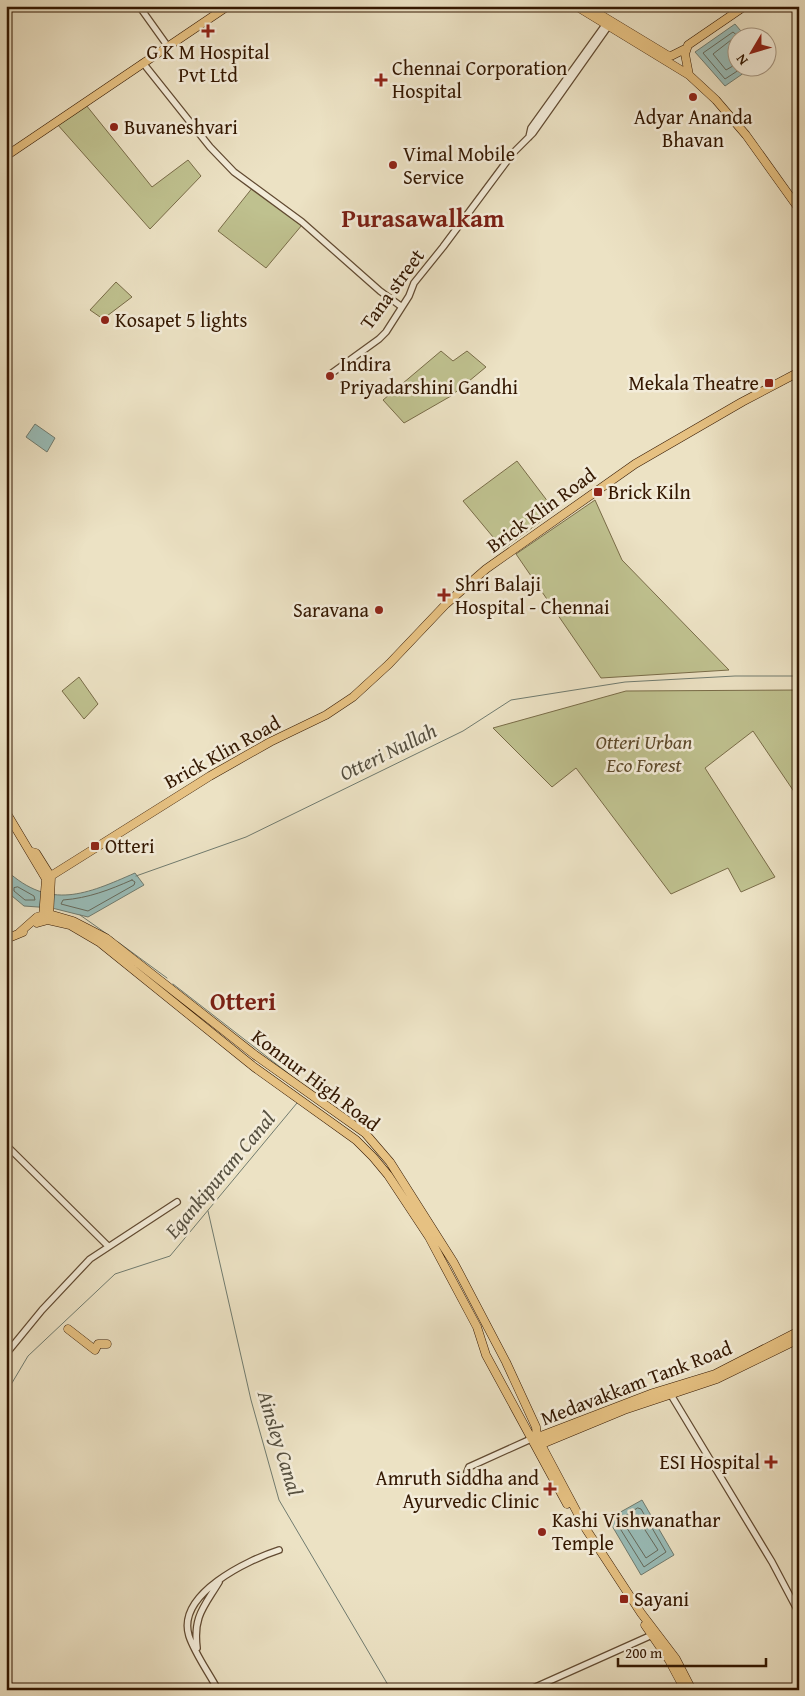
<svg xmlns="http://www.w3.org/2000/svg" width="805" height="1696" font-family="'Gentium Book Plus',serif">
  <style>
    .green { fill: #bfc18f; stroke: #796c48 }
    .water { fill: #99bdb9; stroke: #707b6f }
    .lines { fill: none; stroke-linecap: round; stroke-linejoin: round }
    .shore { stroke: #666a5c; stroke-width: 1 }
    .stream { stroke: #707b6f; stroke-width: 1 }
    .minor-casing { stroke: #614a31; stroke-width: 8 }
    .major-casing { stroke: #331700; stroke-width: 9 }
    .minor { stroke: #f3ecd9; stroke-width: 5.5 }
    .major { stroke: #e6c182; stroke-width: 8 }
    .poi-dot { fill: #8f2418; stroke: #f3ecd9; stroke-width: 2 }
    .labels { text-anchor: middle; stroke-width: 5; stroke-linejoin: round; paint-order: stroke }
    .poi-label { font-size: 20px; fill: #331700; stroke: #f3ecd9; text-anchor: start }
    .street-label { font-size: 20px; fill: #331700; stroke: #f3ecd9 }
    .park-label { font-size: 20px; font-style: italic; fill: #5d4a2b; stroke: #f3ecd9 }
    .water-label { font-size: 21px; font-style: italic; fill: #575141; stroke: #f3ecd9 }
    .district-label { font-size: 25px; font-weight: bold; fill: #7a1f14; stroke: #f3ecd9 }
  </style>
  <rect width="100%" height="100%" fill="#ece2c4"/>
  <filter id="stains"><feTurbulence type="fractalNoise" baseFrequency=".004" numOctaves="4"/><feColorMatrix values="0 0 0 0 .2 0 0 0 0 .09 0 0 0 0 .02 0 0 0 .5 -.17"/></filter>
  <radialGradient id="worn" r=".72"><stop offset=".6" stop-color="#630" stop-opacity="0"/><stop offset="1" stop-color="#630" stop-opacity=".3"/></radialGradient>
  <path class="green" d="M86,105L152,187L188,160L201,176L150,229L57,124Z
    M253,187L302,225L266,268L218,231Z
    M116,282L132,297L103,319L90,310Z
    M441,351L453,361L467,351L486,367L451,396L404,423L383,400Z
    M517,461L555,511L503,549L463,501Z
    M595,500L622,560L729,670L601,678L516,554Z
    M79,677L98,704L84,719L62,691Z
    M799,690V799L753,731L705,768L775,877L741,892L728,868L671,894L576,768L552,787L493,728L626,691Z"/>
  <path class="water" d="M735,24L746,37L738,38V68H751L725,86L695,52Z
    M35,424L55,438L47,452L26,437Z
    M6,870C50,911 87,894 135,873L144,885L88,917L52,908L24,906L6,891Z
    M642,1500L674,1555L641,1575L608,1519Z"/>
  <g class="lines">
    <path class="shore" d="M740,38L733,32L703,53L725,79L742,68
      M738,44L731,40L713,54L726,70L738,63
      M132,880L135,882L134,885L88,911L61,904L63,900C89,898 109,890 132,880Z
      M18,887L34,896L35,900H25L14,891V888Z
      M638,1508L641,1509L666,1552L644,1567L616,1522Z
      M636,1516L658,1550L646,1558L625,1525Z"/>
    <path class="stream" d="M136,876L246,837L463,731L511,700L625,682L735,676H799
      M80,915L114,939
      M118,942L167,978
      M173,984L302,1084
      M208,1211L251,1400L279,1500L391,1690
      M6,1393L28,1356L115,1274L170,1256L297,1103"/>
    <g class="minor-casing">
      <path id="minor" d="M139,6L169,48
        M143,63L210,147L234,172L302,222L380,291L402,307
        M529,137L531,128L605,25
        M332,373L379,339L386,332L409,296L414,283L443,247L513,153L533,133L610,24
        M6,1145L108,1246
        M6,1354L42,1310L90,1259L177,1202
        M671,1395L772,1562L799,1613
        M467,1472L469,1467L531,1439
        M197,1648C193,1616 204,1607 219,1582
        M218,1690C209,1673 195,1654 189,1636C176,1594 248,1560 279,1550
        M529,1690L652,1635"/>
    </g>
    <g class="major-casing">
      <path id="major" d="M576,6L689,75
        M586,6L667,55L671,56L685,49
        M745,6L688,45L685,54L689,75L716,100L746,135L799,209
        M6,156L228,6
        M6,812L46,879L43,917
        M32,852L36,853L51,877L49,918
        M46,879L210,776L270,742L326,715L353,697L389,664L446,604L486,569L635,464L742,402L799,372
        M37,923L48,920L70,925L99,942L254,1067L356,1140L373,1157L388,1175L429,1237L477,1327L486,1355L567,1504
        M19,933L37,917L49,914L73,921L106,938L255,1055L365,1133L390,1162L454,1263L506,1362L536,1427L537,1437L586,1529L641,1613L676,1659L692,1690
        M6,939L23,932
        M68,1329L95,1350L98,1344H107
        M533,1439L653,1393L715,1374L799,1331
        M537,1446L624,1410L717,1379L799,1339
        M645,1625L669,1660L685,1690"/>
    </g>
    <use href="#minor" class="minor"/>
    <use href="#major" class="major"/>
  </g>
  <g class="poi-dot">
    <path d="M205.5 23.5h5v5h5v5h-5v5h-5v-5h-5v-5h5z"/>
    <path d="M378.5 72.5h5v5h5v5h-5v5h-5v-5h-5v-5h5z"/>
    <circle cx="693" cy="97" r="5"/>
    <circle cx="114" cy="127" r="5"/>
    <circle cx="393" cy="165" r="5"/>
    <circle cx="105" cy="320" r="5"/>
    <circle cx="330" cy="376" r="5"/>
    <rect x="764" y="378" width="10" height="10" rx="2.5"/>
    <rect x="593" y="487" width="10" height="10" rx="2.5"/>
    <path d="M441.5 587.5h5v5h5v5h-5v5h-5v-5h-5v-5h5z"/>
    <circle cx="379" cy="610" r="5"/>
    <rect x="90" y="841" width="10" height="10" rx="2.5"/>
    <path d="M768.5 1454.5h5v5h5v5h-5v5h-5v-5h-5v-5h5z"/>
    <path d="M547.5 1481.5h5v5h5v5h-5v5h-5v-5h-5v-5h5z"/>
    <circle cx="542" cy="1532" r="5"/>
    <rect x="619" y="1594" width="10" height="10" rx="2.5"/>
  </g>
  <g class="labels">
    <g class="poi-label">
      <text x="208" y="59" text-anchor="middle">G K M Hospital<tspan x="208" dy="23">Pvt Ltd</tspan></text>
      <text x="392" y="75">Chennai Corporation<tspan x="392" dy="23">Hospital</tspan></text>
      <text x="693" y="124" text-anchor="middle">Adyar Ananda<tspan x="693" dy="23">Bhavan</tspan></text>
      <text x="124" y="134">Buvaneshvari</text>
      <text x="403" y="161">Vimal Mobile<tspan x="403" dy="23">Service</tspan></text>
      <text x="115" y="327">Kosapet 5 lights</text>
      <text x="340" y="371">Indira<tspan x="340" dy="23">Priyadarshini Gandhi</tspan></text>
      <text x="759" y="390" text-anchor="end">Mekala Theatre</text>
      <text x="608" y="499">Brick Kiln</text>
      <text x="455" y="591">Shri Balaji<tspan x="455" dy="23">Hospital - Chennai</tspan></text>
      <text x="369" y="617" text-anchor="end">Saravana</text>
      <text x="105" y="853">Otteri</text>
      <text x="760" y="1469" text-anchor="end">ESI Hospital</text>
      <text x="539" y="1485" text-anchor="end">Amruth Siddha and<tspan x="539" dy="23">Ayurvedic Clinic</tspan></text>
      <text x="552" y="1527">Kashi Vishwanathar<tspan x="552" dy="23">Temple</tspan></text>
      <text x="634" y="1606">Sayani</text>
    </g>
    <g class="street-label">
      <text transform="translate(392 289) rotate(-54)" y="7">Tana street</text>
      <text transform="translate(541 510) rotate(-36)" y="7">Brick Klin Road</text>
      <text transform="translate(222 752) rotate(-29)" y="7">Brick Klin Road</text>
      <text transform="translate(316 1080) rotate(37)" y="7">Konnur High Road</text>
      <text transform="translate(636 1383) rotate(-21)" y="7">Medavakkam Tank Road</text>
    </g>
    <g class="park-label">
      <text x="644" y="749">Otteri Urban<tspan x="644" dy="23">Eco Forest</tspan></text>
    </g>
    <g class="water-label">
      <text transform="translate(388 752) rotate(-26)" y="7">Otteri Nullah</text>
      <text transform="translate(220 1175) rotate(-50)" y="7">Egankipuram Canal</text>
      <text transform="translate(280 1443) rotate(73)" y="7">Ainsley Canal</text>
    </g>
    <g class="district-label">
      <text x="423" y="227">Purasawalkam</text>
      <text x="243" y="1010">Otteri</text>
    </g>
  </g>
  <rect width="805" height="1696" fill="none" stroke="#ece2c4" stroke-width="25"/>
  <rect x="8" y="8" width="790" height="1681" fill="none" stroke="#331700" stroke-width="2.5"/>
  <rect x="12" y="12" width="780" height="1671" fill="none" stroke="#331700"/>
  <g transform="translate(752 52) rotate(232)"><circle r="24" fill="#f3ecd9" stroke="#a69782"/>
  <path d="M0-4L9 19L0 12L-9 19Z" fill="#8f2418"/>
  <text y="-8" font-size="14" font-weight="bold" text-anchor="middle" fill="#331700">N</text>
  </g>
  <path d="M618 1658v8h148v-8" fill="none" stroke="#331700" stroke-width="2.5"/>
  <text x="625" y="1658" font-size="15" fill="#331700" stroke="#f3ecd9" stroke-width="4" paint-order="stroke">200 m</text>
  <rect width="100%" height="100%" filter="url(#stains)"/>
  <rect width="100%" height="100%" fill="url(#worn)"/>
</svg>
